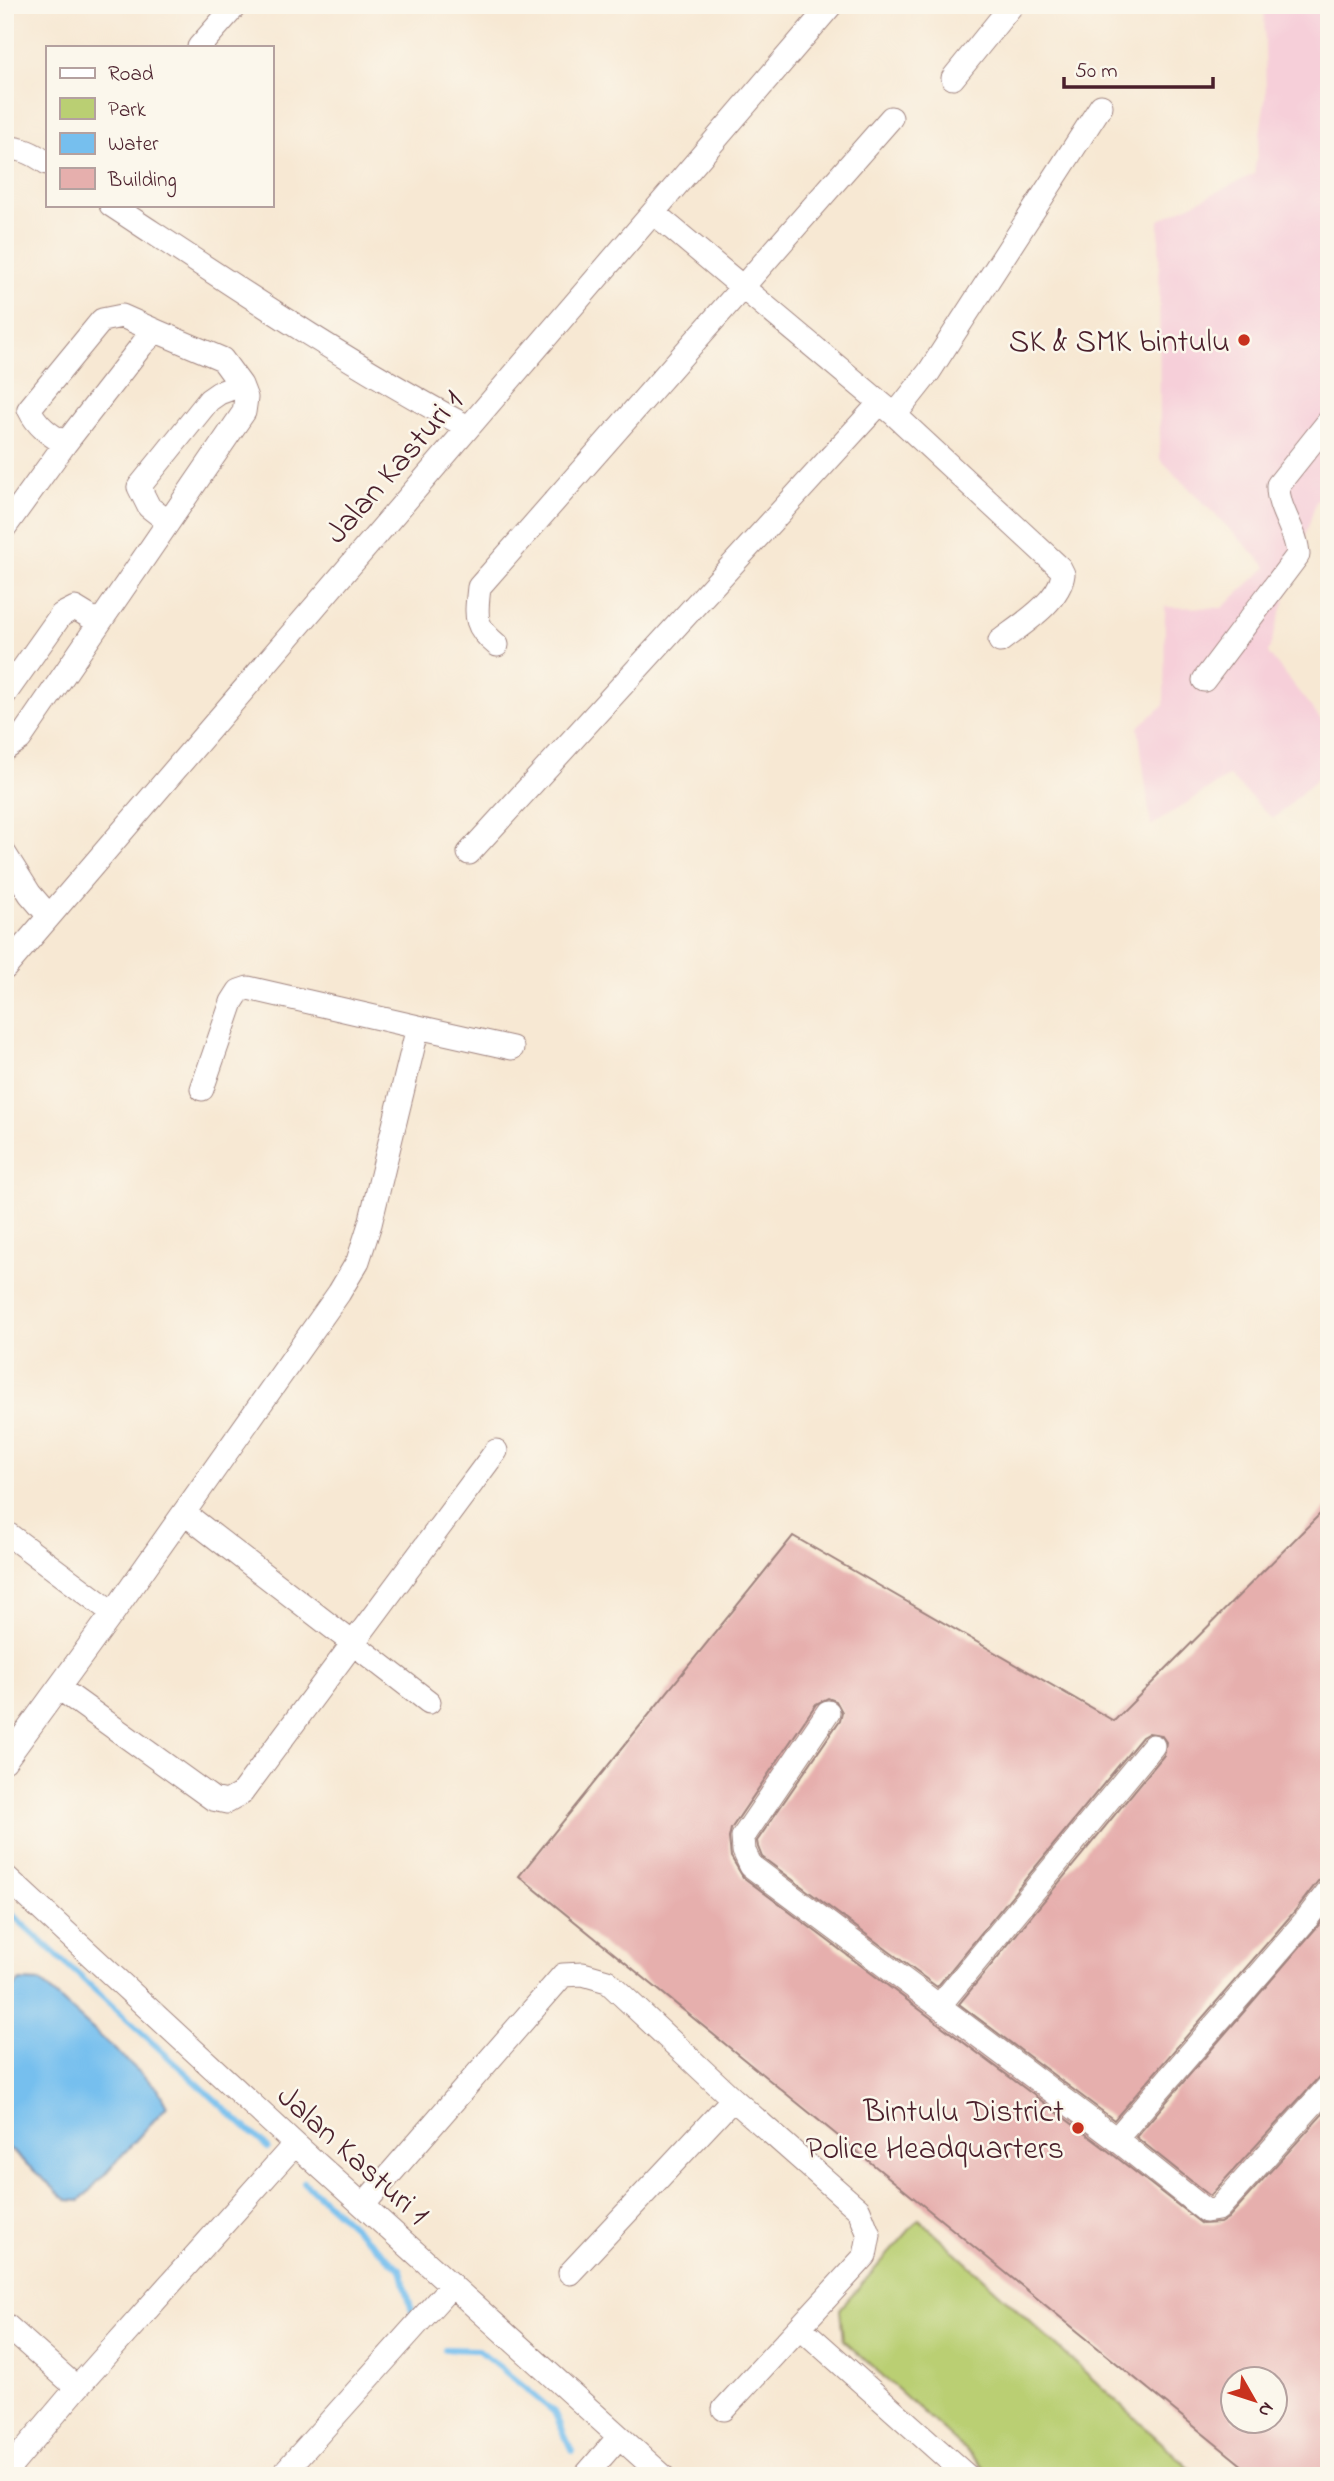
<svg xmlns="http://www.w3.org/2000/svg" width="1334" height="2481" font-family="'Indie Flower',sans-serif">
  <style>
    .built { fill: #f6cfd9 }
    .green { fill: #bacf73; stroke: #82774f; stroke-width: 2 }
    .water { fill: #76bfee; stroke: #606f8c; stroke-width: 2 }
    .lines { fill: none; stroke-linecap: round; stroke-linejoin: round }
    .stream { stroke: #76bfee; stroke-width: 6 }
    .building { fill: #e6afad; fill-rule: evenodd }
    .minor-casing { stroke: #a0847f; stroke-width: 25 }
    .minor { stroke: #fff; stroke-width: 23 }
    .poi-dot { fill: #c8321e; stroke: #fbf7ec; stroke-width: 2.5 }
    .labels { text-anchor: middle; stroke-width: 5; stroke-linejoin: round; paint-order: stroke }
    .poi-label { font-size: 32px; fill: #4a1f2b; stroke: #fbf7ec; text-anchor: end }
    .street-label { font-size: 32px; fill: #4a1f2b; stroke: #fbf7ec }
  </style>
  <rect width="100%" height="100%" fill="#fbf7ec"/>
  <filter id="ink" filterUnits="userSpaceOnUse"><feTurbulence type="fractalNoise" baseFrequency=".0143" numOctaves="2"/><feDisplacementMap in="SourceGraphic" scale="14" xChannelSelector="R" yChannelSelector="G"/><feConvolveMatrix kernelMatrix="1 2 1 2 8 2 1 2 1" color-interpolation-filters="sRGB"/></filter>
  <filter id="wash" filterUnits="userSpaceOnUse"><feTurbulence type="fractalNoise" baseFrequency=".00686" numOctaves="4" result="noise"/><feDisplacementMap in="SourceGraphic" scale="28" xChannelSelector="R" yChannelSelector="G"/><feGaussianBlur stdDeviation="1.57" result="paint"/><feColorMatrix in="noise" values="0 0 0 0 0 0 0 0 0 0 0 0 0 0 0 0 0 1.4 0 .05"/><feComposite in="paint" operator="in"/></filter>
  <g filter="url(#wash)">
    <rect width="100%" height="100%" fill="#f7e8d3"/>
    <path class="built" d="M1264,5H1329V507L1317,499L1268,653L1329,730V768L1273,819L1229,776L1151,826L1138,727L1164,705L1165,607L1222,608L1267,567L1160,459L1159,220L1254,174L1266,94Z"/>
    <path class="green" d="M919,2219L1198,2476H994L843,2340L840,2309Z"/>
    <path class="water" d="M20,1981L41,1982L158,2089L167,2106L80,2201L67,2200L5,2145V1997Z"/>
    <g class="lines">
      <path class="stream" d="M5,1908L268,2148
        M304,2182L401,2270L414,2319
        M445,2349L479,2350L554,2412L572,2451"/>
    </g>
    <g id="blocks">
      <path class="building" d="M1329,1505V1876L1318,1881L1294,1912L1114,2120L959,2004L1164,1755L1166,1742L1161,1735L1149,1733L1142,1737L937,1987L762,1857L758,1847L757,1841L840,1720L842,1712L836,1701L828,1698L816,1704L731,1829L729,1838L731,1857L743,1877L1107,2150L1202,2224L1220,2223L1228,2218L1329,2107V2476H1255L519,1876L793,1536L1114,1721ZM1233,2379H1275V2421H1233Z
        M1329,1913V2072L1319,2077L1210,2196L1136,2137Z"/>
    </g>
  </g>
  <g filter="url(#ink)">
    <use href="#blocks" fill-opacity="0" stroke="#a0847f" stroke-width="2"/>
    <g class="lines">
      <g class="minor-casing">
        <path id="minor" d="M199,47L236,5
          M953,78L1012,5
          M5,148C21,147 34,154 47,163
          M111,205C228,282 344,361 468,427
          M654,213L895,415L1060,568L1063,574C1060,601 1021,625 1000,641
          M895,415L929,372L1101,106
          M65,444C49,434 37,426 29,409L102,320L122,316L156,331
          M167,521L149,507L139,487L209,400L219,393L241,385
          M5,527L65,444L142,345L156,331L222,359L241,385L246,398L244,412L20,739L5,749
          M497,645C473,626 476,616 479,587L891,118
          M1204,680L1298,555C1297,530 1277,510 1278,485L1329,421
          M5,694L61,615L75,608L98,622
          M469,853L880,403
          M5,854L30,894L49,916
          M5,968L831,5
          M418,1027L512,1048
          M184,1513L429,1702
          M5,1532L113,1613
          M59,1688L213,1799L227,1802L241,1794L496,1451
          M828,1712L743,1837L744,1851L751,1866L939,2006
          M1153,1746L939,2006L1116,2139L1206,2211L1218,2209L1329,2086
          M5,1761L113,1613L339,1293L358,1261L370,1224L418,1027L248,988L239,991L232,1002L202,1089
          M5,1876L295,2144L663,2476
          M1116,2139L1305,1921L1329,1890
          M364,2204L563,1975L583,1974L607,1981L733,2099L859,2210L869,2235L865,2256L724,2409
          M570,2273L733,2099
          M5,2324L77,2388
          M800,2327L967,2476
          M5,2473L77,2388L295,2144
          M281,2476L452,2285
          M585,2476L619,2437"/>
      </g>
      <use href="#minor" class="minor"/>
    </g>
  </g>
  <g class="poi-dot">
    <circle cx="1244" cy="340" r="7"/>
    <circle cx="1078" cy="2128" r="7"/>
  </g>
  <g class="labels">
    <g class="poi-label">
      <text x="1230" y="351">SK &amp; SMK bintulu</text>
      <text x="1064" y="2121">Bintulu District<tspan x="1064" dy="37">Police Headquarters</tspan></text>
    </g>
    <g class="street-label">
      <text transform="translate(393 466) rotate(-49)" y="11">Jalan Kasturi 1</text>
      <text transform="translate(354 2154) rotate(42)" y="11">Jalan Kasturi 1</text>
    </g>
  </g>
  <rect width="1334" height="2481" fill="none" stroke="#fbf7ec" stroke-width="28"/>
  <rect x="46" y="46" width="228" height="161" fill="#fbf7ec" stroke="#b4a19f" stroke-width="2"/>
  <rect x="60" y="68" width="35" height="10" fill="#ffffff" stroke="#b4a19f" stroke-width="2"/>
  <text x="108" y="80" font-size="21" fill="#4a1f2b">Road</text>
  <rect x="60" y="98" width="35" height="21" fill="#bacf73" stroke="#b4a19f" stroke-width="2"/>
  <text x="108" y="116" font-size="21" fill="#4a1f2b">Park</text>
  <rect x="60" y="133" width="35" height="21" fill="#76bfee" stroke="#b4a19f" stroke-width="2"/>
  <text x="108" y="150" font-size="21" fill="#4a1f2b">Water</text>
  <rect x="60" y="168" width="35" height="21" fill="#e6afad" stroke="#b4a19f" stroke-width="2"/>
  <text x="108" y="186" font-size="21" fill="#4a1f2b">Building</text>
  <g transform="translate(1254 2400) rotate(129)"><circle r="33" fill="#fbf7ec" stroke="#b4a19f" stroke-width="2"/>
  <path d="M0-5L12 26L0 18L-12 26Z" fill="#c8321e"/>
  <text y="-10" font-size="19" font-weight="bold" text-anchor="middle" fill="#4a1f2b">N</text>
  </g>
  <path d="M1064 77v10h149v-10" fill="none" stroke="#4a1f2b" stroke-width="3.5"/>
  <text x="1075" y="77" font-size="21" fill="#4a1f2b" stroke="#fbf7ec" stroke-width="5" paint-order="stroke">50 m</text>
</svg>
